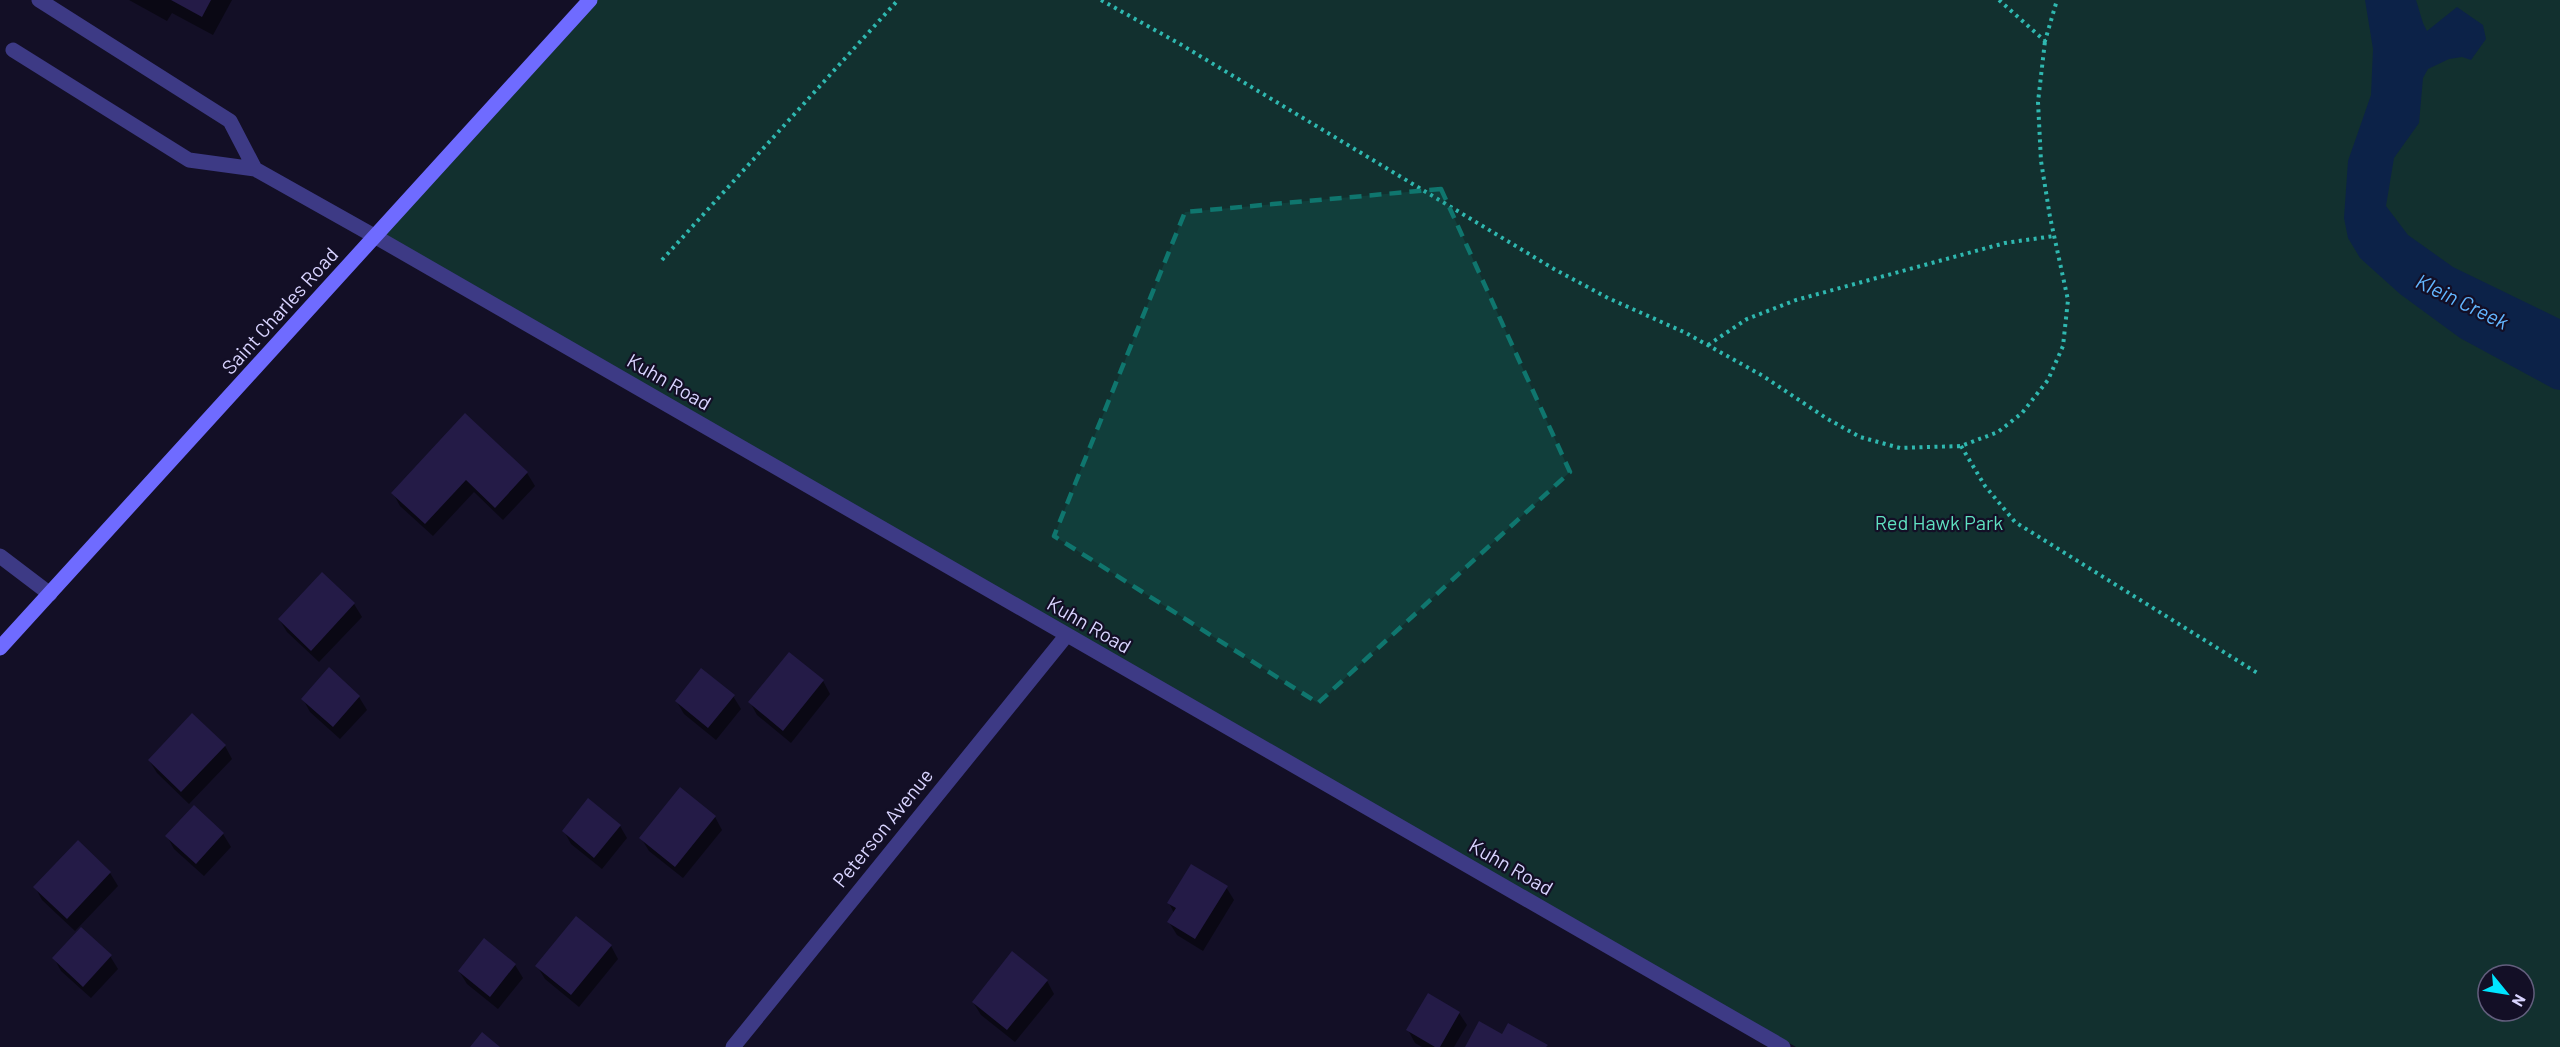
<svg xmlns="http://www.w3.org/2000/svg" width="2560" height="1047" font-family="Barlow,sans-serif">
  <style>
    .green { fill: #12302f; fill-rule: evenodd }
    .water { fill: #0c2248 }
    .shadow { fill: #0007 }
    .building { fill: #241b47 }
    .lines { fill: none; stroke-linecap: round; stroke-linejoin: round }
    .path { stroke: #2fb8b0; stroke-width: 4; stroke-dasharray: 3 4.5; stroke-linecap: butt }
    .lane { stroke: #3d3a85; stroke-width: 15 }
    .street { stroke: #3d3a85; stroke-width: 15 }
    .secondary { stroke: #6f6bff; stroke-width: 15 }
    .marked { fill: #0f766e; fill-opacity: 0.2; stroke: #0f766e; stroke-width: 4.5; stroke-dasharray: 12 8; stroke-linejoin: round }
    .labels { text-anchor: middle; stroke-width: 4.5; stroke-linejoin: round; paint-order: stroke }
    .street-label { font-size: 20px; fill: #d9d4ff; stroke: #130f26 }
    .park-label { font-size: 20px; fill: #5fe0c0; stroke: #130f26 }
    .water-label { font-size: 21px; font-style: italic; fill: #62b6ff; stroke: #130f26 }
  </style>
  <rect width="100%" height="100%" fill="#130f26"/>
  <path class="green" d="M586,0H2560V1047H1796L368,238ZM2488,975H2524V1011H2488Z"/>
  <path class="water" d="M2365,0H2416L2423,23L2427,31L2457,7L2483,25L2486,39L2471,60L2462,57L2449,59L2428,69L2423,78L2419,123L2394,158L2386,206L2408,235L2453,267L2560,319V390L2554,389L2460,338L2400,294L2360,258L2348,238L2344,218L2348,161L2371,95L2373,49Z"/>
  <path class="shadow" d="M129,0H232L213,35L172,13L167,21Z
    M466,415L527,473L535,486L503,520L474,492L433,536L400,506L393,493Z
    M322,574L354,604L362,617L319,662L287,632L279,619Z
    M789,654L823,681L830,694L791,743L757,715L750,702Z
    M329,669L359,697L367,710L340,739L310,712L303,699Z
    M733,696L741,709L716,740L684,714L677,702Z
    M225,746L232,759L189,804L157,773L149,760Z
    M715,817L722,830L683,878L649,851L641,838Z
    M620,826L627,838L602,869L571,844L564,831Z
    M223,834L231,847L204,876L174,849L167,836Z
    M110,873L118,886L75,931L42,900L35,887Z
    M1226,887L1234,900L1203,951L1177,935L1169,922L1174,913L1169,903Z
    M611,946L618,959L579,1007L545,979L537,966Z
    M110,956L118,969L91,998L61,971L54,958Z
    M515,965L523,978L498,1009L467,984L459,971Z
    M1047,981L1054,994L1015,1042L981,1015L973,1002Z
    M1459,1013L1467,1025L1454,1047H1422L1415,1043L1408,1030Z"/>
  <path class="building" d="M171,0H211L202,17Z
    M465,413L528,472L495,508L466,480L425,524L391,493Z
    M322,572L355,603L311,651L278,619Z
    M789,652L824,680L783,731L748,702Z
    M329,667L360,696L333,727L301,699Z
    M701,668L735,695L708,728L675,701Z
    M192,713L226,745L181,792L148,760Z
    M680,787L716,816L675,867L639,838Z
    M588,798L621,825L594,858L562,831Z
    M194,805L224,833L196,864L165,836Z
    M78,840L111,872L67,919L33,887Z
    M1191,864L1228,886L1195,939L1167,922L1176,908L1167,903Z
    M576,916L612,945L571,995L535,966Z
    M81,927L112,955L83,987L52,958Z
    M484,938L516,964L490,997L458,971Z
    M1012,951L1048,980L1007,1030L972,1002Z
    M1428,993L1460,1012L1440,1047H1435L1406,1030Z
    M1479,1021L1502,1034L1508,1023L1548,1045L1546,1047H1465Z
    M482,1032L500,1047H470Z"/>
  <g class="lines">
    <path class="path" d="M1101,0L1180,44L1554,269L1608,298L1686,333L1763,376L1826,418L1860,437L1900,448L1961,446L1998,432L2022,413L2048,380L2063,346L2068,300L2050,217L2041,161L2038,102L2045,41
      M1999,0L2045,41L2057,0
      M662,260L898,0
      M1708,345L1747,319L1796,300L2005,243L2054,236
      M1961,446L1985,486L2015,522L2259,674"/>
    <path class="lane" d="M39,0L230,121L255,169L376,237
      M13,50L189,160L255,169
      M0,556L50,594"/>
    <path class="street" d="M376,237L1783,1047
      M733,1047L1066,636"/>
    <path class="secondary" d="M0,648L590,0"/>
  </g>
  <path class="marked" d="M1441,189L1570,472L1318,703L1054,536L1185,212Z"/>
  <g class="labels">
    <g class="street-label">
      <text transform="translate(280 311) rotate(-48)" y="7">Saint Charles Road</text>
      <text transform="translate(669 382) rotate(30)" y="7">Kuhn Road</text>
      <text transform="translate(1089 625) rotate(30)" y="7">Kuhn Road</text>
      <text transform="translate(883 828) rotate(-51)" y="7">Peterson Avenue</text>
      <text transform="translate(1511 867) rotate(30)" y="7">Kuhn Road</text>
    </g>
    <g class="park-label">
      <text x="1939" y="530">Red Hawk Park</text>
    </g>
    <g class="water-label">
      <text transform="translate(2462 302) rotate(26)" y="7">Klein Creek</text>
    </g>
  </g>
  <g transform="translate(2506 993) rotate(120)"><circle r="28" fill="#130f26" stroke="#625e7d" stroke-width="1.5"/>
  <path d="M0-4.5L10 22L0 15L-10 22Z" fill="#00e5ff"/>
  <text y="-9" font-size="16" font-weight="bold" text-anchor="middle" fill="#d9d4ff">N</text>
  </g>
</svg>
